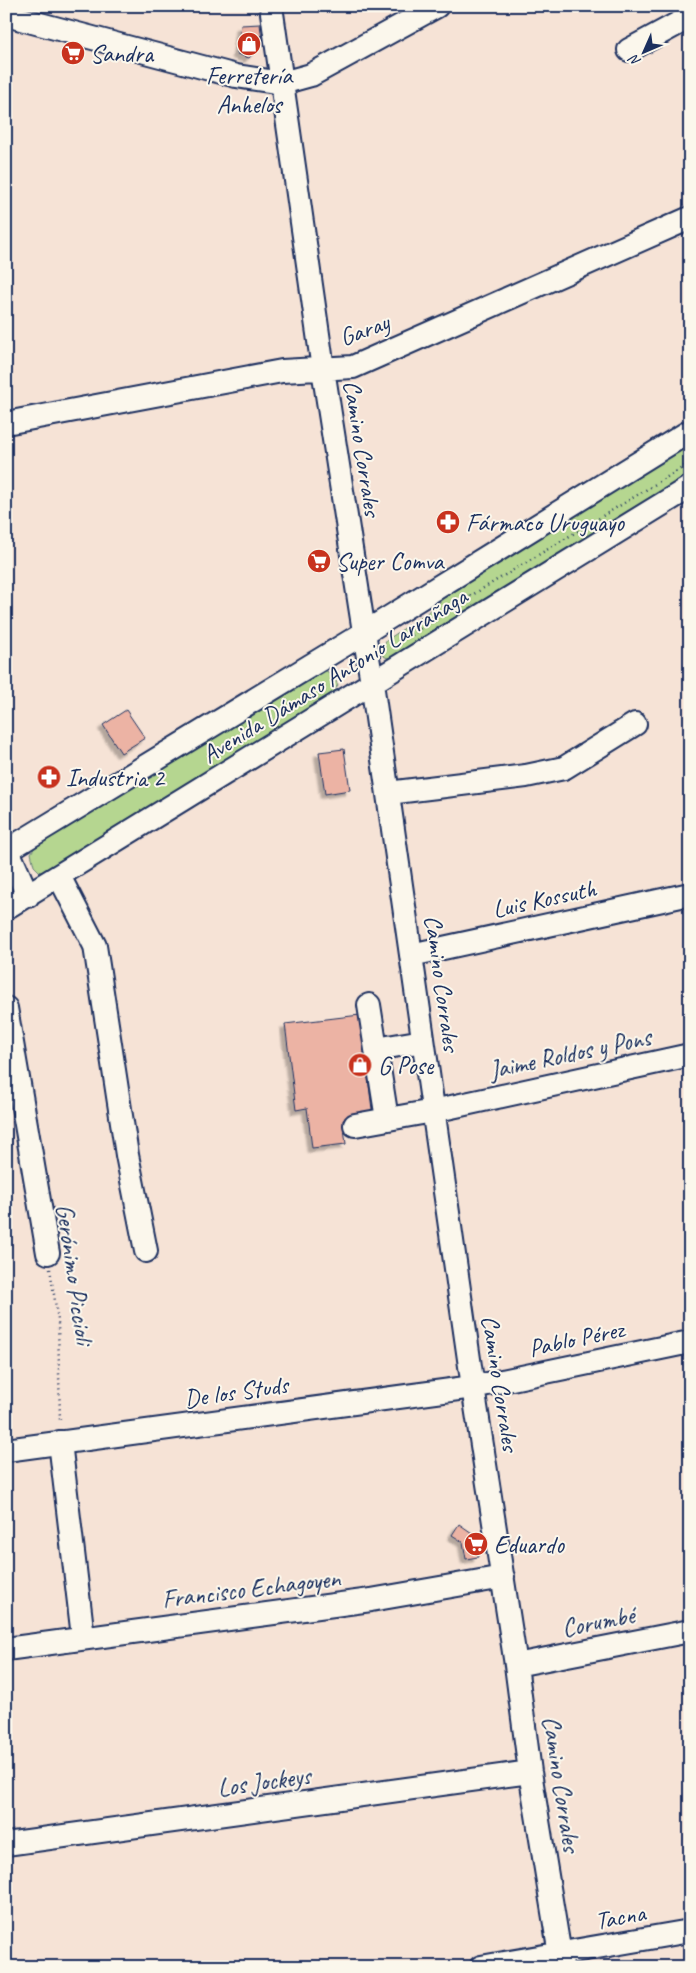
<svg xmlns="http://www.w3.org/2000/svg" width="696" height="1973" font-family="Caveat,sans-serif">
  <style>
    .green { fill: #b5d690; stroke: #688277 }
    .building { fill: #ecb3a4; stroke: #1b2f5e; filter: url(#shadow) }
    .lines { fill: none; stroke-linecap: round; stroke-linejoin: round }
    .minor-casing { stroke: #1b2f5e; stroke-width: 26 }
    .path { stroke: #1b2f5e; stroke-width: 2.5; stroke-dasharray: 1 4; stroke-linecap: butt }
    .minor { stroke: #fbf7ec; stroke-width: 22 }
    .labels { text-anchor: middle; stroke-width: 4; stroke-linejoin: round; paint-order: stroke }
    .poi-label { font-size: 25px; fill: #1b2f5e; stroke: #fbf7ec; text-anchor: start }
    .street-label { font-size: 25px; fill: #1b2f5e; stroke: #fbf7ec }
  </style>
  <defs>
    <filter id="shadow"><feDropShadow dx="-4.5" dy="4.5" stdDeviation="1" flood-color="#0004"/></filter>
  </defs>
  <rect width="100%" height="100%" fill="#f6e3d6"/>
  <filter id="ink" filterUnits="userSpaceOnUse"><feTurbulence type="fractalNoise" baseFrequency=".02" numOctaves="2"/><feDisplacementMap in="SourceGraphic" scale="10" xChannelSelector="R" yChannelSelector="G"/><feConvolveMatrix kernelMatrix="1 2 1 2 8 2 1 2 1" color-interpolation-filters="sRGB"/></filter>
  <g filter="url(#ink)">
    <path class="green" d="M690,442V474L395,656L388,658L383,656L381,650L387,640L434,608L448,593Z
      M324,670L332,674L338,685L331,695L48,871L40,872L34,866L31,853L36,846Z"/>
    <path class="building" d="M260,24L262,40L258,48L249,58L237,54L241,25Z
      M126,710L145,738L121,753L103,725Z
      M344,749L350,790L325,794L319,752Z
      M360,1015L373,1117L343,1120L346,1144L312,1148L307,1108L296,1110L285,1024Z
      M459,1524L475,1535L478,1557L466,1559L463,1542L452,1535Z"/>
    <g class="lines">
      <g class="minor-casing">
        <path id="minor" d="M271,6L323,369L372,683L473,1387L516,1665L530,1772L562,1967
          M6,15L236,76L282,83L311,75L437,6
          M629,50L690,17
          M6,423L282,371L353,367L690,218
          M388,793L526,776L564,768L635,724
          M6,846L28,896
          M6,851L364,633L690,431
          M59,876L95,946L127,1155L146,1251
          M6,908L690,487
          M411,955L690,894
          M369,1005L387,1119
          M6,1008L48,1253
          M376,1049L423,1041
          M355,1125L433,1111L690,1055
          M60,1442L83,1637
          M6,1450L473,1387L690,1342
          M6,1649L371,1600L503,1577
          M516,1665L690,1631
          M6,1844L530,1772
          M481,1967L690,1931"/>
      </g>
      <path class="path" d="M412,635L434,618L682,468L690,461
        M285,713L298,702L312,697
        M220,753L235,740L255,731
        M50,1269L58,1320L60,1423"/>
      <use href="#minor" class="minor"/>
    </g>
  </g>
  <defs>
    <g id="shop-disc" transform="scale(1.25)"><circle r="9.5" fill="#c8321e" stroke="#fbf7ec"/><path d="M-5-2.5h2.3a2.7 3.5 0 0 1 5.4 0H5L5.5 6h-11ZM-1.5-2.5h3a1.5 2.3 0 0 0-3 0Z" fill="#fff"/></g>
    <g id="supermarket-disc" transform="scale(1.25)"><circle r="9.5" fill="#c8321e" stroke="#fbf7ec"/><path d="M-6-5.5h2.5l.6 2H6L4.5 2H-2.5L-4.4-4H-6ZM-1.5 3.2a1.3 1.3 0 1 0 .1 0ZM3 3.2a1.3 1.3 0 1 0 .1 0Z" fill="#fff"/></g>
    <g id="pharmacy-disc" transform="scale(1.25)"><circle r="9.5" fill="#c8321e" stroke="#fbf7ec"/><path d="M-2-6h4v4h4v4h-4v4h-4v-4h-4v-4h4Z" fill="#fff"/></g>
  </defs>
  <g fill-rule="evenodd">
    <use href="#shop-disc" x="249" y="44"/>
    <use href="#supermarket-disc" x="73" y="53"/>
    <use href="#pharmacy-disc" x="448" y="522"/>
    <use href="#supermarket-disc" x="319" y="561"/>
    <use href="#pharmacy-disc" x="49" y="777"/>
    <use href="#shop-disc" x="360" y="1065"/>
    <use href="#supermarket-disc" x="476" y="1544"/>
  </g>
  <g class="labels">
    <g class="poi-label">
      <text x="90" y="62">Sandra</text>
      <text x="249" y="84" text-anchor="middle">Ferretería<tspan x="249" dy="29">Anhelos</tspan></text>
      <text x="466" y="531">Fármaco Uruguayo</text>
      <text x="336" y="570">Super Comva</text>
      <text x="66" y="786">Industria 2</text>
      <text x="378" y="1074">G Pose</text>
      <text x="494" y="1553">Eduardo</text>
    </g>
    <g class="street-label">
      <text transform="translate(364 329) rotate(-20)" y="9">Garay</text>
      <text transform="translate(363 448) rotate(81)" y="9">Camino Corrales</text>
      <text transform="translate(334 675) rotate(-32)" y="9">Avenida Dámaso Antonio Larrañaga</text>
      <text transform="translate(544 898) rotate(-12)" y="9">Luis Kossuth</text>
      <text transform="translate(443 983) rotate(82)" y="9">Camino Corrales</text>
      <text transform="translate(570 1053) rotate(-12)" y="9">Jaime Roldos y Pons</text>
      <text transform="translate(75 1274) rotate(82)" y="9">Gerónimo Piccioli</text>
      <text transform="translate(576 1338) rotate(-12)" y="9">Pablo Pérez</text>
      <text transform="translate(501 1383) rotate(81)" y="9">Camino Corrales</text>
      <text transform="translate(236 1391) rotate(-8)" y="9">De los Studs</text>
      <text transform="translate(251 1588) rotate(-7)" y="9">Francisco Echagoyen</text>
      <text transform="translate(598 1621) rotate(-11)" y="9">Corumbé</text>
      <text transform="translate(264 1781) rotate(-8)" y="9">Los Jockeys</text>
      <text transform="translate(562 1784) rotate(81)" y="9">Camino Corrales</text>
      <text transform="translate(620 1916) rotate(-10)" y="9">Tacna</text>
    </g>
  </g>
  <rect width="696" height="1973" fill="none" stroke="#fbf7ec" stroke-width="25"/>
  <rect x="12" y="12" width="671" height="1948" fill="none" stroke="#1b2f5e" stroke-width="2" filter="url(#ink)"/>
  <g transform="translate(644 52) rotate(225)" stroke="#fbf7ec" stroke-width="4" paint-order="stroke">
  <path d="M0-4L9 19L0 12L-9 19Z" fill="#1b2f5e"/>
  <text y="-8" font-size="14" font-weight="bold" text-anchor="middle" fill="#1b2f5e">N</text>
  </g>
</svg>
